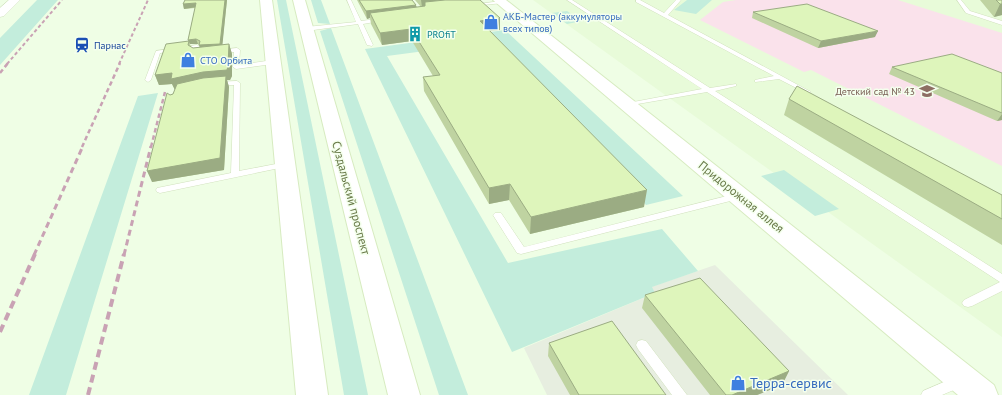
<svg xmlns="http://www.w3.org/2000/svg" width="1002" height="395" font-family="'PT Sans',sans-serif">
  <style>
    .residential { fill: #e8fbd9 }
    .industrial { fill: #e7eee0 }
    .education { fill: #fae2eb }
    .green { fill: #c3eddc }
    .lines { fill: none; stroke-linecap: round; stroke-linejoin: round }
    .lane-casing { stroke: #d1e1bd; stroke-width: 1 }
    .street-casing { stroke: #d1e1bd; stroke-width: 1 }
    .secondary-casing { stroke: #d7ebc0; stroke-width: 2 }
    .lane { fill: #fff; fill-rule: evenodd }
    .street { fill: #fff; fill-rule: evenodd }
    .secondary { fill: #fff; fill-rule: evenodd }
    .rail-far3 { stroke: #c9a2b4; stroke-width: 2; stroke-dasharray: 3.5 2.5; stroke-linecap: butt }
    .rail-far2 { stroke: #c9a2b4; stroke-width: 2.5; stroke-dasharray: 4.5 3; stroke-linecap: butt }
    .rail-far1 { stroke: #c9a2b4; stroke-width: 3; stroke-dasharray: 6 4; stroke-linecap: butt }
    .rail { stroke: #c9a2b4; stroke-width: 4; stroke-dasharray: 8 5; stroke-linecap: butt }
    .wall { fill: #bfd3a1 }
    .shaded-wall { fill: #9bac83 }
    .building { fill: #def5bb; stroke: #9bac83 }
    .labels { text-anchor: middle; stroke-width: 3; stroke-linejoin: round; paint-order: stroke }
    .far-shop-label { font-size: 10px; fill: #366cbe; stroke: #f4ffed; text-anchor: start }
    .far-culture-label { font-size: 10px; fill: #0d838f; stroke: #f4ffed; text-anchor: start }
    .far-transit-label { font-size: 10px; fill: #164399; stroke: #f4ffed; text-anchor: start }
    .far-education-label { font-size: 10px; fill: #785e54; stroke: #f4ffed; text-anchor: end }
    .street-label { font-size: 12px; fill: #687948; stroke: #f4ffed }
    .near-shop-label { font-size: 14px; fill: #366cbe; stroke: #f4ffed; text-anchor: start }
  </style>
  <rect width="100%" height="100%" fill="#effee5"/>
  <path class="residential" d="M533,0H1002V337Z"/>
  <path class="industrial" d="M715,265L848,395H547L524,348L655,293L651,287Z"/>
  <path class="education" d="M736,0H898L1002,33V166L811,70L804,72L700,20L723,2Z"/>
  <path class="green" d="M37,0H58L0,65V38Z
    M277,0H286L368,395H344Z
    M311,0H321L330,24L318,23Z
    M687,0H712L696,14L674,10Z
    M567,11L582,21L567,24L552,13Z
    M331,28L468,395H439L320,31Z
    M505,30L683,196L646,205L493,42L387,56L508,263L662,229L698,271L652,287L655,293L512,352L365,49Z
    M158,93L66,395H29L138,96Z
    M784,170L839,209L815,216L761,176Z"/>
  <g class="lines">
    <g class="lane-casing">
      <path id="lane" d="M347,0H351L361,21L383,18L386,20L363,24L373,45L372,46L367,45L358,24L306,31L303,29L306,27L356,22Z
        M567,0H572L710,88L736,84V86L715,91L1002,274V291L972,306L968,307L964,306L962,303L964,300L1000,282L707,92L626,106V104L628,103L702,89Z
        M636,0H640L664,13L676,0H681L668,15L811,92L810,93H806L779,79L755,82V80L774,76L636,2Z
        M957,0H961L970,11L1002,21V25L966,13Z
        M501,1H503V3L473,6L471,5Z
        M197,45L200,47L199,52L204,53V55H194V49L160,53L151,80L148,82L145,80L156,51Z
        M237,48L240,50L239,65L273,60L276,62L273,64L236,69L233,67L234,52L220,54L217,52L220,50Z
        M237,81L240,83L239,171L286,162H289L290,164L289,166L160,193L157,192L156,190L157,188L231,173L234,85L217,86L214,84L217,82Z
        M739,193L742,194L743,196L742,198L521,254L517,253L493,215L495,213H501L524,247Z
        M642,340L646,341L687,395H672L638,349L636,345L638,341Z
        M958,376L963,378L965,382L963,386L942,395H921L923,391Z"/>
    </g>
    <g class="street-casing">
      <path id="street" d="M9,0H20L4,16L0,17V8Z"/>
    </g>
    <g class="secondary-casing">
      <path id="secondary" d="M260,0H272L328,395H296Z
        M293,0H305L420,395H388Z
        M493,0H506L994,385L998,395H958Z"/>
    </g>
    <use href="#lane" class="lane"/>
    <use href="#street" class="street"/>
    <use href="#secondary" class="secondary"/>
    <path class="rail-far3" d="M7,64L62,0
      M119,64L148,0"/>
    <path class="rail-far2" d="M0,73L8,63
      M82,147L120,63
      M151,147L165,92"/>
    <path class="rail-far1" d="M34,255L83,146
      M124,255L151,146"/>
    <path class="rail" d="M0,332L35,254
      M88,395L124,254"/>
  </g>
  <path class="wall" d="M185,0H227L222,45L229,44L232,54V76L230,80H227L229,87L224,170L152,182L170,95L173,94L175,89V90L172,84L159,85L155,75L189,41L191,47L193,48L200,47L199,45L198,44H190L188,40L195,8L184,9L183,4Z
    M357,0H412L417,7H421L415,0H480L500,30L490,31L644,207L530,234L509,200L489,204L424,91L423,77L433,76L412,41L382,45L371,24L370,18L367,19Z
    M980,0H1002V15L994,17Z
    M753,12L875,37L818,48L752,18Z
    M892,67L1002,73V120L997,121L889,74Z
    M789,99L1002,195V245L784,115Z
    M645,295L789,371L782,385L757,395H710L642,308Z
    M549,343L666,395H570L548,356Z"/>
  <path class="shaded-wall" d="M225,0H227L222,49L201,50L199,45Z
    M421,0H471L422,7Z
    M196,3L197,7L184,9L183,4Z
    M1000,4H1002V15L994,17Z
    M416,5L417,13H370V18L367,19L366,11Z
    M500,18V30L480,32V21Z
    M411,29L412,41L382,45L380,33Z
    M878,31L875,37L818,48L821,41Z
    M196,39L198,44H190L188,40Z
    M229,44L232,54V76L230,80H227L229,87L224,170L152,182L147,171L207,82L175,90L172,84L159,85L155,75Z
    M1002,114V120L997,121Z
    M510,184L509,200L489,204V188Z
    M647,190L644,207L530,234L531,217Z
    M789,371L782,385L757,395H732Z"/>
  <path class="building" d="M185,0H225L220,44L199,45L200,41L196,39L188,40L196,3L183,4Z
    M359,0H412L416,5L366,11Z
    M445,0H480L500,18L480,21L647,190L531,217L510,184L489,188L423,77L440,75L411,29L380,33L370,13L425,6V2Z
    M996,0H1002V4H1000Z
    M807,4L878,31L821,41L753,12Z
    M189,41L188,45L193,48L229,44L228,66L227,70L203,72L171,79L172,73L155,75L166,44Z
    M952,54L1002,73V113L892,67Z
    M226,76L220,158L147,171L167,93L170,95L173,94L177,84L203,78Z
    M797,86L1002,195V219L789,99Z
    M700,278L789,371L732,395H726L645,295Z
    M612,321L666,395H579L549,343Z"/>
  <defs>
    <g id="shop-bare" transform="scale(1.2)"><path d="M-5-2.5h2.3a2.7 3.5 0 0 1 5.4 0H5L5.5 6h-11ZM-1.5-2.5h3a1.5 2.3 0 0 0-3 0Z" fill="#3f7fe0" stroke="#f4ffed" stroke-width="2.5" paint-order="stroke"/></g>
    <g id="building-bare" transform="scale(1.2)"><path d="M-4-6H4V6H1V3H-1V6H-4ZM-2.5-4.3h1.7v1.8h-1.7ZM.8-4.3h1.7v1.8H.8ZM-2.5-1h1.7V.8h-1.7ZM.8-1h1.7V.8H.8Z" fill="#0f9aa8" stroke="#f4ffed" stroke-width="2.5" paint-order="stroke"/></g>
    <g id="station-bare" transform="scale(1.2)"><path d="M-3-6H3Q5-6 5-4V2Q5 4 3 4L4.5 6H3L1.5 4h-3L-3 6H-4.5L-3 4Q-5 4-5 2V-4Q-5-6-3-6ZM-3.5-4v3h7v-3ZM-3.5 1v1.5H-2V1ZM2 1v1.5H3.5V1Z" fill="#1a4fb4" stroke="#f4ffed" stroke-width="2.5" paint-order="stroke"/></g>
    <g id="school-bare" transform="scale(1.2)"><path d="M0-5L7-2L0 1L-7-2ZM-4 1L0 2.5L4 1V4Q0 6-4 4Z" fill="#8d6e63" stroke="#f4ffed" stroke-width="2.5" paint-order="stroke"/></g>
  </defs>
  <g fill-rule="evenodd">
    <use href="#shop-bare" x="491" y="22"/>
    <use href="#building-bare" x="415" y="34"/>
    <use href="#station-bare" x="82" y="45"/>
    <use href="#shop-bare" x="188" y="60"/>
    <use href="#school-bare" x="927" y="91"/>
    <use href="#shop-bare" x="738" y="383"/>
  </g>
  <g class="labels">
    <g class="far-shop-label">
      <text x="503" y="20">АКБ-Мастер (аккумуляторы<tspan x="503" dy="12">всех типов)</tspan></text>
      <text x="200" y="64">СТО Орбита</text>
    </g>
    <g class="far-culture-label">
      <text x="427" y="38">PROfiT</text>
    </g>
    <g class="far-transit-label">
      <text x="94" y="49">Парнас</text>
    </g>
    <g class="far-education-label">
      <text x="915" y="95">Детский сад № 43</text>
    </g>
    <g class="street-label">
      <text transform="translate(741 197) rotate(39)" y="4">Придорожная аллея</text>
      <text transform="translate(351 198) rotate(75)" y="4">Суздальский проспект</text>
    </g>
    <g class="near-shop-label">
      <text x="750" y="388">Терра-сервис</text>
    </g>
  </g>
</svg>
